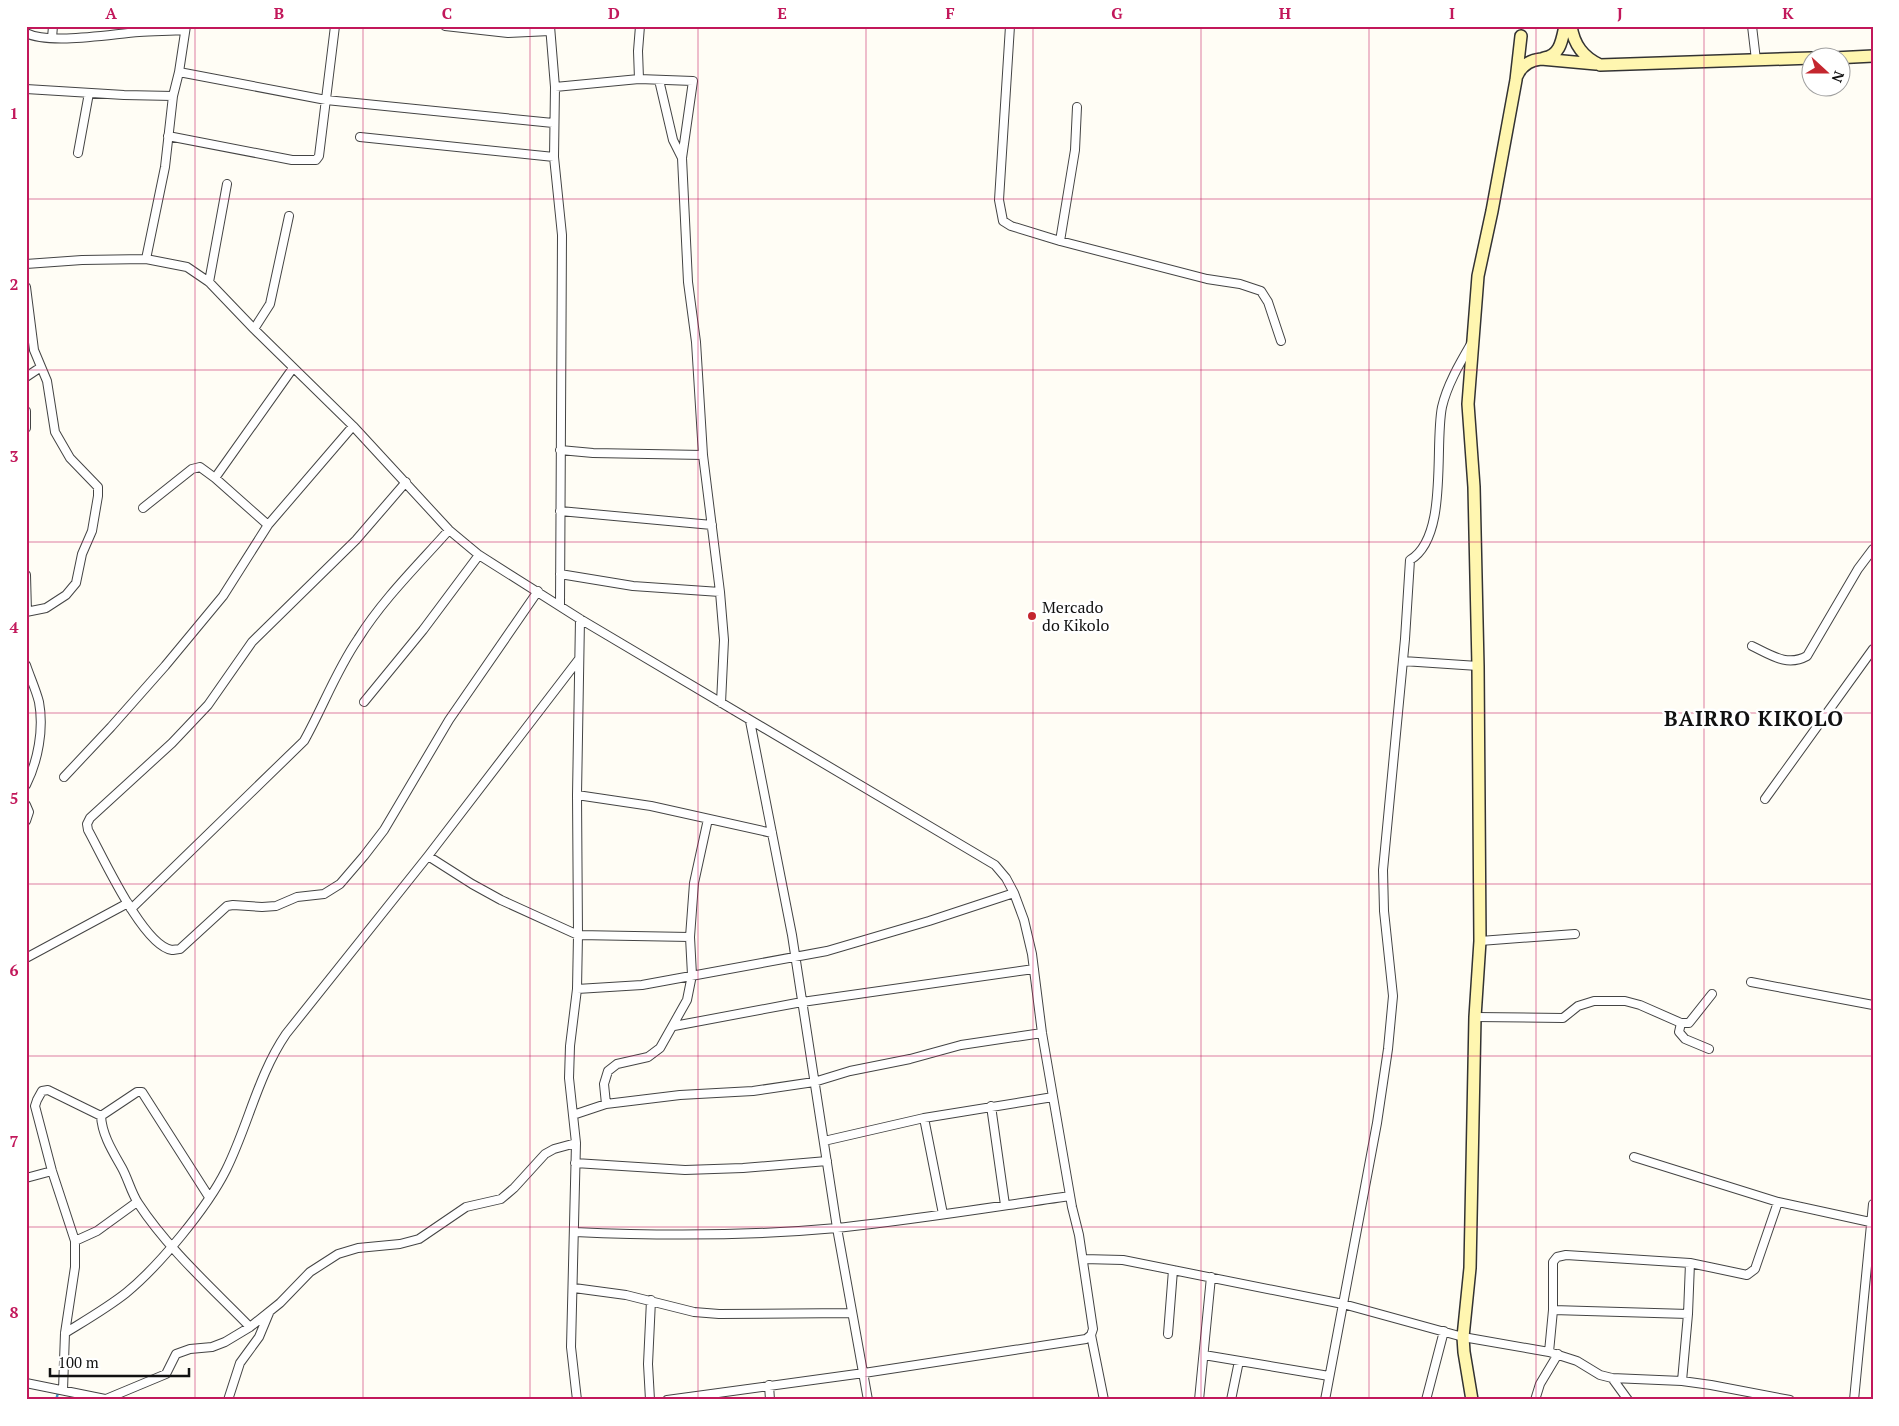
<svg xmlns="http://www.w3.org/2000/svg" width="1899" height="1426" font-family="'PT Serif',serif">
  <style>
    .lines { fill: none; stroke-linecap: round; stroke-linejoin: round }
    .stream { stroke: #3f96cf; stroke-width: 2.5 }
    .street-casing { stroke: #444; stroke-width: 10 }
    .secondary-casing { stroke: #333; stroke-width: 14 }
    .street { stroke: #fff; stroke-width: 8 }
    .secondary { stroke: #fff6b0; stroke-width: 11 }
    .grid { fill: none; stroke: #c2185b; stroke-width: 1; stroke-opacity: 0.55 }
    .poi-dot { fill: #c4262e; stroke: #fff; stroke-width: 2 }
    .labels { text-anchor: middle; stroke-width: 5; stroke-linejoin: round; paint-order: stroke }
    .poi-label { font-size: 16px; fill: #111; stroke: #fff; text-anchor: start }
    .district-label { font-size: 21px; font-weight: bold; letter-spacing: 1px; fill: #111; stroke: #fff }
    .neatline { fill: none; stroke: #c2185b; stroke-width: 2 }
    .grid-label { font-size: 16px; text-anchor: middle; font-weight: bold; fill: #c2185b }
  </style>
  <rect width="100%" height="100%" fill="#fffdf5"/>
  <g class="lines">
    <path class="stream" d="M56,1400L58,1393"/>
    <g class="street-casing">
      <path id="street" d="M445,26L508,33L550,31
        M550,26L555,87L554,157L562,235L560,605
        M1010,26L999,200L1003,221L1011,226L1060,241L1207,279L1240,284L1261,291L1268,302L1281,341
        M1752,26L1756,60
        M26,33C50,45 111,34 139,32C154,31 170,31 185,30
        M52,38L53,26
        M179,72L326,100L553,123
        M639,79L638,51L640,26
        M659,80L673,140L682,158
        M555,87L639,79L693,81L682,158L688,282L696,342L703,455L720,592L724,640L721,703
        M26,89L124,95L173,96
        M168,136L292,160H316L319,156L335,26
        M360,137L554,157
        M78,153L89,93
        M1060,241L1075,150L1077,107
        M146,259L165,167L173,96L179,72L186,26
        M26,264L82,260L146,259L187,267L209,282L254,329L353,426L449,530L479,555L580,619L995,865L1006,878L1014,893L1024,920L1032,954L1042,1033L1072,1207L1079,1235L1093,1329L1091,1335L1104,1400
        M209,282L227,184
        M26,287L34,350L47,381L55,432L70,458L98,487V496L92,531L82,554L76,583L66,595L46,608L26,612
        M254,329L270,304L289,216
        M26,377L41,367
        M26,411V428
        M560,450L593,453L703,455
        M215,478L293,368
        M406,482L356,540L252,642L208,705L172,743L90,818L87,824L88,830C102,855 143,946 172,950C173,950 179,949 180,949L227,906L233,905L262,907L276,906L297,897L324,894L340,884L364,856L384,830L449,720L538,591
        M143,508L192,469L200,467L215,478L268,525
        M560,511L712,525
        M560,574L633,586L720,592
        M26,575L27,612
        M1752,646C1771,655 1787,667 1807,656L1858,569L1873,549
        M1403,661L1478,666
        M26,665C30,677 36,690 39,702C44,729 38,761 26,785
        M364,702L423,630L479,555
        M750,721L792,935L837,1228L868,1400
        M64,777L111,727L165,666L223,596L268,525L353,426
        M577,795L651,806L772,833
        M1765,799L1873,649
        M26,805L29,812L26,821
        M428,856L472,884L501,900L578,935L690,937
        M131,909L304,741C323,707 336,671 358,639C383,599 418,565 449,530
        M1480,941L1575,934
        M26,958L128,903
        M1751,982L1873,1005
        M577,989L642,985L827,951L929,921L1014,893
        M1475,1017L1563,1018L1578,1006L1594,1001H1625L1640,1005L1681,1023H1689L1712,994
        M1681,1023L1679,1032L1685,1039L1709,1049
        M674,1026L802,1002L1034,969
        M606,1104L604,1084L608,1071L617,1064L648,1057L660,1048L687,1000L692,975L690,937L694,883L708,819
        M991,1106L1005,1205
        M573,1115L606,1104L680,1095L753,1091L814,1082L850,1071L910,1059L961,1045L1042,1033
        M101,1116C102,1135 113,1152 122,1168C128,1179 131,1192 138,1203C168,1249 212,1288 250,1327
        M101,1116L137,1092H142L209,1197
        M924,1118L943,1214
        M824,1141L924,1118L1053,1097
        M1634,1157L1778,1202L1870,1222
        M575,1163L685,1170L743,1168L827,1161
        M26,1178L52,1171
        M575,1232C662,1236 750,1236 837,1228C914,1220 993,1207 1070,1196
        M75,1241L97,1231L137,1202
        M1083,1259L1123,1260L1343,1304L1463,1337L1549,1352L1577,1361L1600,1375L1612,1378L1682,1381L1711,1385L1790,1400
        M574,1288L626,1295L694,1312L719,1314L852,1313
        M1553,1310L1688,1314
        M65,1333C86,1320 107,1308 126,1293C159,1266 207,1208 226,1170C248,1126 258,1075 286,1034L428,856L579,659
        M1168,1334L1173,1270
        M1549,1352L1553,1310V1262L1557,1257L1566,1255L1690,1263L1747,1275L1755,1269L1778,1202
        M1204,1355L1329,1376
        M1612,1378L1628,1400
        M1682,1381L1688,1314L1690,1263
        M26,1383L110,1400
        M769,1385L770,1400
        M63,1390L65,1333L75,1267V1241L52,1171L35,1106L37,1100L42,1091L48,1090L101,1116
        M106,1399L166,1374L176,1354L190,1349L212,1347L225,1342L250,1327L280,1303L310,1272L338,1254L358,1248L400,1244L419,1239L466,1207L501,1199L514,1188L545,1154L554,1149L576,1143
        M228,1400L240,1363L259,1337L269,1313
        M577,1400L571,1347L576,1143L569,1078L570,1046L577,989L578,935L577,795L580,619
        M650,1400L648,1364L651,1300
        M667,1400L864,1373L1086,1339L1091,1335
        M1199,1400L1211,1277
        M1231,1400L1239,1361
        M1325,1400L1377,1123L1388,1049L1393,996L1384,911L1383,870L1405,639L1410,560C1449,537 1434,446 1442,407C1447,385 1460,363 1471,344
        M1426,1400L1444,1331
        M1535,1400L1540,1384L1558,1354
        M1854,1400L1873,1204"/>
    </g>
    <g class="secondary-casing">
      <path id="secondary" d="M1571,26C1574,45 1583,57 1600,65L1812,58
        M1544,58C1560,56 1562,40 1565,26
        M1834,58L1873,56
        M1517,76C1521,66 1530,60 1541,59L1596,64
        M1472,1400L1464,1352L1463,1337L1470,1268L1475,1017L1480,941L1478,666L1474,487L1468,404L1478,276L1492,211L1516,80L1521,36"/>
    </g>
    <use href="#street" class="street"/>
    <use href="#secondary" class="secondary"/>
  </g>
  <path class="grid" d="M195,26V1400M363,26V1400M530,26V1400M698,26V1400M866,26V1400M1033,26V1400M1201,26V1400M1369,26V1400M1536,26V1400M1704,26V1400M26,199H1873M26,370H1873M26,542H1873M26,713H1873M26,884H1873M26,1056H1873M26,1227H1873"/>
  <circle class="poi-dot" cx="1032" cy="616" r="5"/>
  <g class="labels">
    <g class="poi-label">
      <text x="1042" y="613">Mercado<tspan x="1042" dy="18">do Kikolo</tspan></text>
    </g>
    <g class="district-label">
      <text x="1754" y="726">BAIRRO KIKOLO</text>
    </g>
  </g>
  <rect width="1899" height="1426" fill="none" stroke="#ffffff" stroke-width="55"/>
  <g transform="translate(1826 72) rotate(111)"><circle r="24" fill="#ffffff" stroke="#a0a0a0"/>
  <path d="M0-4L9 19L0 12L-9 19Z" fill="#c4262e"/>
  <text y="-8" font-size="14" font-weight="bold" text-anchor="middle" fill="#111111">N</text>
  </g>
  <path d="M50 1368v8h139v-8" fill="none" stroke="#111111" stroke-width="2.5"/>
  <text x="58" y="1368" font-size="15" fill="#111111" stroke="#ffffff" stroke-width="4" paint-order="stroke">100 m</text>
  <rect x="28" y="28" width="1844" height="1370" class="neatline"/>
  <g class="grid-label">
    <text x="111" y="19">A</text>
    <text x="279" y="19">B</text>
    <text x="447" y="19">C</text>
    <text x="614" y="19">D</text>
    <text x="782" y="19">E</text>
    <text x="950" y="19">F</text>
    <text x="1117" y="19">G</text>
    <text x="1285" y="19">H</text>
    <text x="1452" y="19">I</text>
    <text x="1620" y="19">J</text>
    <text x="1788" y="19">K</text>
    <text x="14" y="119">1</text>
    <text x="14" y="290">2</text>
    <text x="14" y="462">3</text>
    <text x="14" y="633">4</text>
    <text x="14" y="804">5</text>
    <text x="14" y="976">6</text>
    <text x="14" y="1147">7</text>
    <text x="14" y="1318">8</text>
  </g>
</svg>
